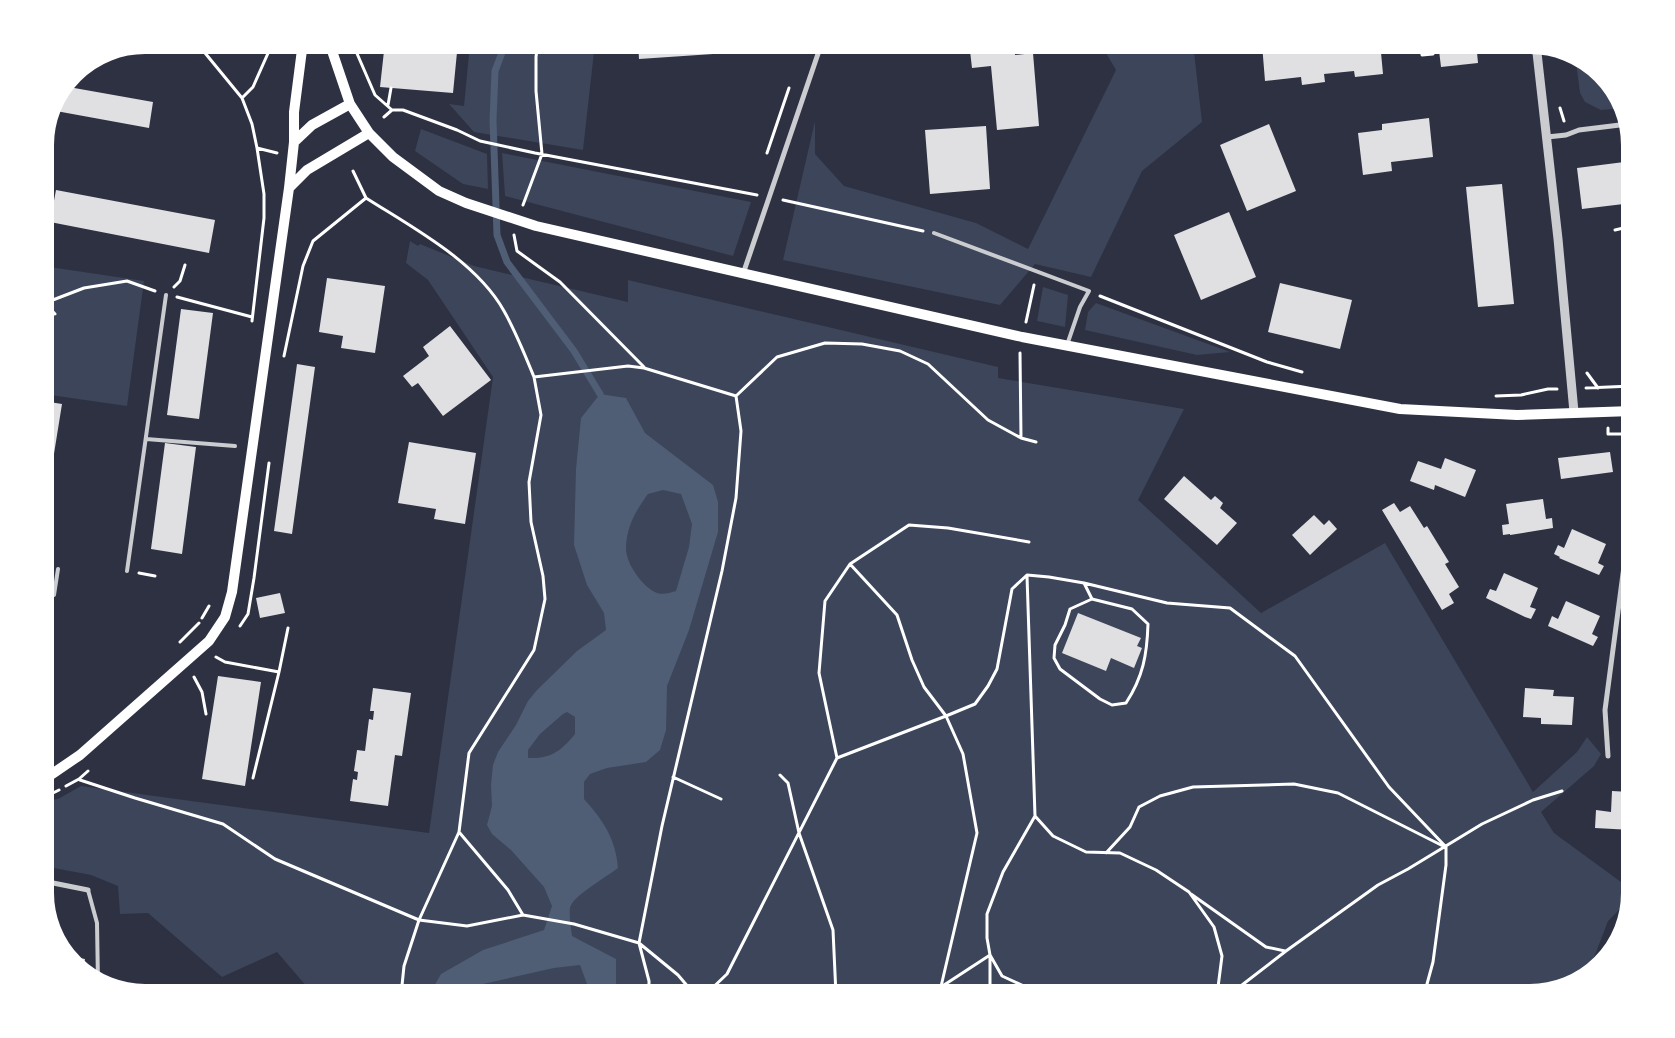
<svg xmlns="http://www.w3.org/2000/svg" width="1675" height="1038" font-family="'Noto Sans',sans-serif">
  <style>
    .green { fill: #3c4559 }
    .water { fill: #4f5d75; fill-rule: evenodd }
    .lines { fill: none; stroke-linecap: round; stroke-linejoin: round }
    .stream { stroke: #4f5d75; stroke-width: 7 }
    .building { fill: #e0e0e3 }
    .path { stroke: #fff; stroke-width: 3 }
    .service { stroke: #caccd0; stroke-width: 4 }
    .minor { stroke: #caccd0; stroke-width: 5 }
    .tertiary { stroke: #caccd0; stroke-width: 9 }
    .secondary { stroke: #fff; stroke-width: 10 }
    .rim { fill: none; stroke: #fff; stroke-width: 6 }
  </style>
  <rect width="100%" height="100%" fill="#2d3142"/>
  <path class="green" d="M470,43H595L583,150L474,132L449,104L464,106Z
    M1100,43H1193L1202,122L1142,171L1091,277L1035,264L1000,305L783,260L815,121V154L844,186L976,223L1028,249L1116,70Z
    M1575,55L1582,56L1619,93L1623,108L1601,110L1585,102L1580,93Z
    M421,129L487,154L488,189L463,184L415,151Z
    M502,153L751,202L733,256L505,196Z
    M410,241L418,246L420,244L474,266L628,302V280L998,367V378L1184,409L1138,500L1261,613L1385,543L1533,792L1577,752L1587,737L1601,754L1594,766L1541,812L1554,833L1632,890V897L1608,921L1587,976L1581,982L1530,995H314L277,952L222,977L148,913L120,914L118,886L91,875L43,866V801L58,799L81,786L429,833L493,377L428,280L406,263Z
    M43,266L144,281L127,406L43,394Z
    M1043,287L1068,295L1065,327L1037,321Z
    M1096,303L1230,352L1197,355L1085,330L1088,312Z"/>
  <path class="water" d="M600,394L626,398L645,433L713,485L718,502V532L689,630L667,686L666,730L660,750L646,762L607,768L590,774L584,782V799C603,820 616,839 618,868C607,877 572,896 570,908C569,916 571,927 572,936L616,959V995H586L587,984L580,965L554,968L483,984L462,995H429L441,974L483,950L544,930L552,906L544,887L511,850L492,834L487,825L492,806L491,785L493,765L498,752L516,725L528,701L537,690L577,651L606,630L604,613L587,585L574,545L576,469L581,418ZM663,490L681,494L692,524L689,547L676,591C669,593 664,595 657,593C642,587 625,562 626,547C627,525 636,511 648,494ZM567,712L575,717V734C561,751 551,759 528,758V750L540,734L563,714Z"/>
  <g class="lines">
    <path class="stream" d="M506,42L495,71L493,120L497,235L507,262L574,351L600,394"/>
  </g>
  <path class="building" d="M385,42H458L453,93L380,87Z
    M638,42H712L713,54L639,59Z
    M969,42H1014L1015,55L1033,53L1039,126L997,130L991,66L972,68Z
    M1275,42H1296L1297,47L1321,44V42H1380L1383,74L1355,77L1354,71L1324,74L1325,82L1302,85L1301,77L1265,81L1262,44Z
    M1438,42H1476L1478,63L1441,67Z
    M63,86L153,102L149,128L56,111L53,125L46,124L50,105Z
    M1429,118L1433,157L1391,162L1392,171L1363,175L1358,133L1382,130V124Z
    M1269,124L1296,191L1247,211L1220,145Z
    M986,126L990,189L930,194L925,130Z
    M1632,161V203L1582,209L1577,168Z
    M1502,184L1514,304L1478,307L1466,187Z
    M56,190L215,220L209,253L50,222Z
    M1229,212L1256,277L1201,300L1174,235Z
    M327,278L385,286L375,353L341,348L343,336L319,332Z
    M1280,283L1352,300L1340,349L1268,332Z
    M181,309L213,313L199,419L167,415Z
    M450,326L491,380L443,416L418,383L412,387L403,376L429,356L423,347Z
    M297,364L315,367L292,534L274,531Z
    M43,401L62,404L44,516H43Z
    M409,442L476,453L465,524L434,519L436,509L398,503Z
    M165,443L196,447L182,554L151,549Z
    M1610,452L1613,472L1561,479L1558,458Z
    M1445,458L1476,470L1465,497L1435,485L1434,490L1410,481L1418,461L1441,469Z
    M1184,476L1211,500L1215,496L1223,503L1220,508L1237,523L1217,545L1164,499Z
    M1543,499L1546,519L1552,518L1553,528L1510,535V534L1503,535L1502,525L1509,524L1506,504Z
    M1394,503L1400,512L1410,506L1424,528L1427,526L1449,562L1445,564L1459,587L1449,594L1454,603L1442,610L1382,510Z
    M1314,515L1324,525L1329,520L1337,529L1310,555L1292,535Z
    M1572,529L1606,544L1598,563L1604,566L1599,575L1559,558L1560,557L1554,554L1558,545L1564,548Z
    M1504,573L1538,588L1530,607L1536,609L1531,619L1525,617L1486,598L1490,589L1496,591Z
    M280,593L285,613L260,618L256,598Z
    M1566,601L1600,616L1592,634L1598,637L1593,646L1548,626L1552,616L1558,619Z
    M1078,613L1141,638L1137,646L1142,648L1134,668L1111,658L1106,671L1062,653Z
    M218,676L261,682L245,786L202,779Z
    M373,688L411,693L402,756L395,755L388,806L350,801L353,779L357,780L358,772L354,771L357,750L365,751L369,719L373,720L374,711H370Z
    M1525,688L1554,690L1553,696L1574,697L1572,725L1541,724V718L1523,717Z
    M1631,777H1632V830L1595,828L1596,810L1611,812L1612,791L1630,792Z
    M68,956L85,959L83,971Z"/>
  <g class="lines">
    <path class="path" d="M196,42L242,98L252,124L257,148L277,153
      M352,42L375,95L392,110
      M1421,42L1422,55L1433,54
      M242,98L253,87L273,42
      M388,105L391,88
      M1560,108L1564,121
      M384,117L392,110H403L457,130L480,141L535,153L757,195
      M767,153L789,88
      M353,171L366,198
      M783,200L923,231
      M523,205L542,154L536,91V57L538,42
      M1615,230L1632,226
      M514,235L517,251L560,282L644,367
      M174,287L180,281L185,265
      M1100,296L1267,362L1302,372
      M177,297L252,317
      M43,301L55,314
      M45,303L84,288L127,281L155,291
      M252,321L264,218V194L257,148
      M1026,322L1034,285
      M1020,353L1021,438
      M284,356L303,266L313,241L366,198C413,228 476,261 504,311C516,332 525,355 534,377
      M1587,373L1598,388
      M1586,388L1632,386
      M736,396L777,357L825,343L862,344L900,351L928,364L988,420L1021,438L1036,442
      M1496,396L1521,395L1548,389H1557
      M1608,428V434H1632
      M139,573L155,576
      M1027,576L1035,816L1003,872L987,914V938L990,955L1002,976L1024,986L1051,995
      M1084,583L1167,603L1230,608L1295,656L1389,787L1446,847V865L1433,962L1424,995
      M202,618L209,606
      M240,626L248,614L254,578L269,463
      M180,642L199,623
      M216,657L225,662L279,672
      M194,677L202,692L206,714
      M837,758L946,716L924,687L912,660L897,615L850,564
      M780,775L788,783L799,833L833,930L836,995
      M673,777L721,799
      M253,778L279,672L288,628
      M80,780L135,798L223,824L275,859L419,920L467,926L523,915L574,924L639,943L678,975L695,995
      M66,786L79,779L88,771
      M46,794L53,793L59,790
      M1035,816L1053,836L1086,852L1120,853L1156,870L1189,892L1214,927L1222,956L1217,995
      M459,832L508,890L523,915
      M1106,853L1130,827L1139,807L1160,796L1193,787L1294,784L1338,793L1443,846
      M1191,894L1266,947L1285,951
      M941,987L990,955
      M401,995L404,966L419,920L459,832L469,753L534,650L545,599L543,576L531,522L529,482L541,415L534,377L628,366L644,368L736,396L741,431L736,498L722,571L662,826L639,943L649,981V995
      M705,995L727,974L837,758L819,673L825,601L850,564L909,525L948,528L1029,542
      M939,995L977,833L963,754L946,716L975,704L988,686L997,669L1012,589L1027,575L1049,577L1084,583L1092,599L1132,609L1148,624C1147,655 1143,677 1126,703L1112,705L1100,699L1060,669L1054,658L1055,645L1065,625L1070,609L1092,599
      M990,995V955
      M1229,995L1286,951L1378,885L1408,869L1482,824L1533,800L1562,791"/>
    <path class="service" d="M934,233L1089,291L1080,307L1067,345
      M146,439L235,446
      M127,571L166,295
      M54,595L58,569
      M88,890L97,923L98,983
      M1624,925L1625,922"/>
    <path class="minor" d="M1547,137L1566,135L1579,130L1628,124
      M743,274L822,42
      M1608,756L1605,710L1626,551L1632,462
      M43,881L88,890"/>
    <path class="tertiary" d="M1536,44L1558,239L1574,412"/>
    <path class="secondary" d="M329,42L350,104L369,133L393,157L439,191L466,203L536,226L1022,337L1400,409L1517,415L1632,411
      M294,142L312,125L350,104
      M289,188L307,170L369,133
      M43,776L52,774L80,755L209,641L225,617L232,592L289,188L294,142V112L303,42"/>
  </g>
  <path d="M0 0H1675V1038H0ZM145 51H1530A94 94 0 0 1 1624 145V893A94 94 0 0 1 1530 987H145A94 94 0 0 1 51 893V145A94 94 0 0 1 145 51Z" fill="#fff" fill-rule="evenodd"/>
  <path class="rim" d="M145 51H1530A94 94 0 0 1 1624 145V893A94 94 0 0 1 1530 987H145A94 94 0 0 1 51 893V145A94 94 0 0 1 145 51Z"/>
</svg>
